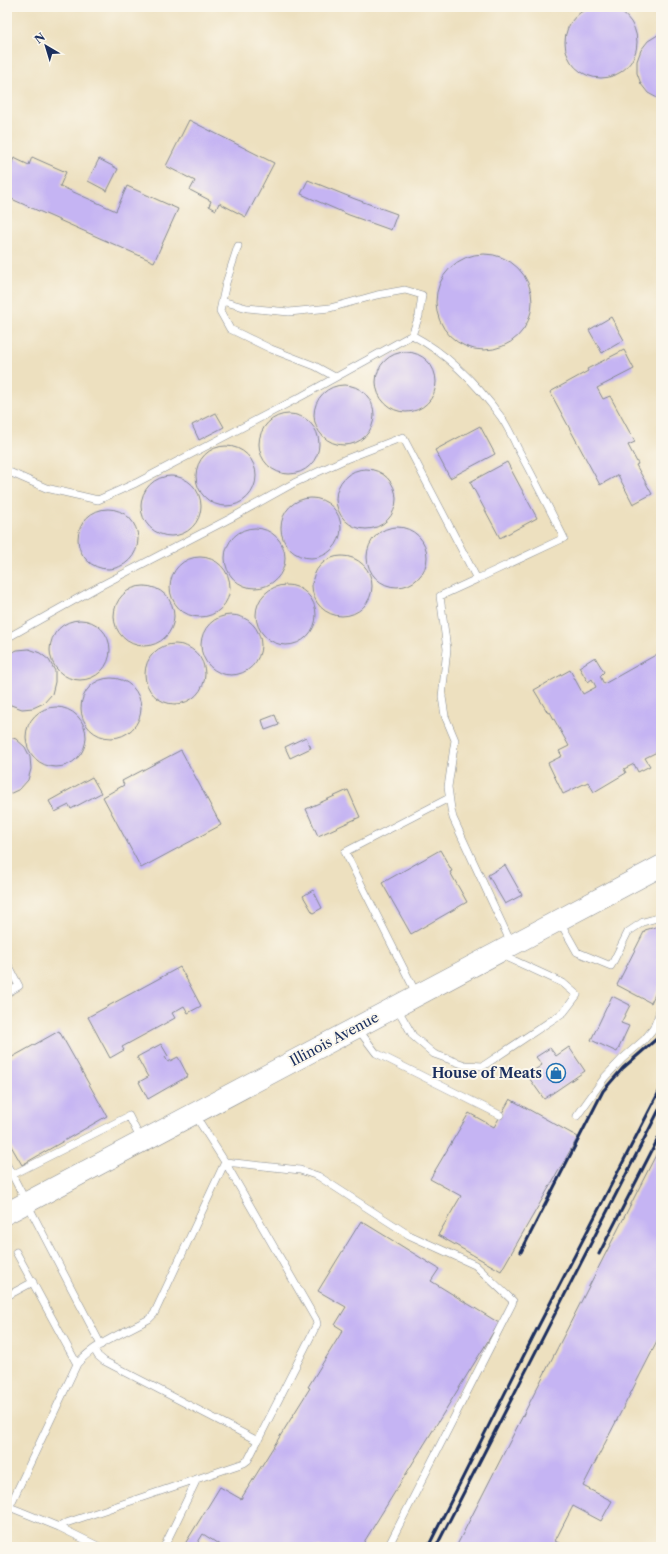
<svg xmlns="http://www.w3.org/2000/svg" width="668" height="1554" font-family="'Libre Caslon Text',serif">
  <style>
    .building { fill: #c5b4f3 }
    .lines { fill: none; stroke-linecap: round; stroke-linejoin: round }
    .service-casing { stroke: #84888e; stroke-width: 8 }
    .primary-casing { stroke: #84888e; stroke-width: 22 }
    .service { stroke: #fff; stroke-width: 7 }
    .primary { stroke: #fff; stroke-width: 21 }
    .rail { stroke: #1b2f5e; stroke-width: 3 }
    .labels { text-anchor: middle; stroke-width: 4; stroke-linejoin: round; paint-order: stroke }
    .street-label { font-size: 14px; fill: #1b2f5e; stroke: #fbf7ec }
    .poi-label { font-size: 14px; font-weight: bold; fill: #1b2f5e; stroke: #fbf7ec; text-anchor: end }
  </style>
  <rect width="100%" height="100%" fill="#fbf7ec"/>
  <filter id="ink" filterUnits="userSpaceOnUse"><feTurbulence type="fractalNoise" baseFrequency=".025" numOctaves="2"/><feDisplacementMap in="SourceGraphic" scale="8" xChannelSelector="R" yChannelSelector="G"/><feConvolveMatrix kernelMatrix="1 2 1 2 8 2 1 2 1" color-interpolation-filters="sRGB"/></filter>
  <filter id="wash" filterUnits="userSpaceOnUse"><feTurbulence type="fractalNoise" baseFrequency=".012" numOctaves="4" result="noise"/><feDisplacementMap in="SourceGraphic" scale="16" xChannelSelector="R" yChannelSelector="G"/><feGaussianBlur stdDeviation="0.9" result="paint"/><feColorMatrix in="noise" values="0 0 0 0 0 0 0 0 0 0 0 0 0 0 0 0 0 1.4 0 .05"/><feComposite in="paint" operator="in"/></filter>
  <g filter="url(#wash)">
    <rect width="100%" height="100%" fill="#ede0bf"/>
    <g id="blocks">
      <path class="building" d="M565 42a36 36 0 1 1 72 0a36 36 0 1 1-72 0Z
        M661,33V100L648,93L641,84L637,73V61L641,50L648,41Z
        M189,120L274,163L246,217L219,203L216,210L209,206L211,201L190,190L195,181L166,166Z
        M32,157L66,172L60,186L116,211L127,186L178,209L154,262L7,197V166L10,167L14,158L29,165Z
        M99,159L118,169L107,191L88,181Z
        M308,180L355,199L397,214L391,230L349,215L301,194Z
        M436 302a48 48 0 1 1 96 0a48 48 0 1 1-96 0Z
        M611,317L624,340L602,353L589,330Z
        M624,350L634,369L597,388L603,399L610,396L635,442L628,445L638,464L636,465L652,494L633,504L618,475L600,485L550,392L588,371L587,369Z
        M376 382a30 30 0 1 1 60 0a30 30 0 1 1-60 0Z
        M314 415a30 30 0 1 1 60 0a30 30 0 1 1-60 0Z
        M216,413L224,427L199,440L192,425Z
        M259 444a30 30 0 1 1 60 0a30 30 0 1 1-60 0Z
        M480,426L495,454L450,478L435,450Z
        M196 476a30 30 0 1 1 60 0a30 30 0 1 1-60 0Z
        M507,462L537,518L500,538L470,482Z
        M336 499a30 30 0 1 1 60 0a30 30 0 1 1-60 0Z
        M141 506a30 30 0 1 1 60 0a30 30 0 1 1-60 0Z
        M281 528a30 30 0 1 1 60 0a30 30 0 1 1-60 0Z
        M78 539a30 30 0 1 1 60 0a30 30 0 1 1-60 0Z
        M367 557a30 30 0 1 1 60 0a30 30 0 1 1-60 0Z
        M225 558a30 30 0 1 1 60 0a30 30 0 1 1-60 0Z
        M312 586a30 30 0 1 1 60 0a30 30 0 1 1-60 0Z
        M170 587a30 30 0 1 1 60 0a30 30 0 1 1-60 0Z
        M256 615a30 30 0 1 1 60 0a30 30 0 1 1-60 0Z
        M114 616a30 30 0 1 1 60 0a30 30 0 1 1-60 0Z
        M201 645a30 30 0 1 1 60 0a30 30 0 1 1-60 0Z
        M50 650a30 30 0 1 1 60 0a30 30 0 1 1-60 0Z
        M145 674a30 30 0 1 1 60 0a30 30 0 1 1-60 0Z
        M29,649L40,653L49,660L55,671V682L52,694L44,703L33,708L22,709L11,705L7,702V655L17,650Z
        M661,652V750L645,758L650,766L638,772L634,764L624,769L626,773L594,792L588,782L563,794L548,763L562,756L559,751L569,746L550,712L548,713L534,690L570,670L583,694L596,687L592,679L588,682L579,667L595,657L604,672L600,676L604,684Z
        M81 708a30 30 0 1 1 60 0a30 30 0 1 1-60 0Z
        M26 737a30 30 0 1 1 60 0a30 30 0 1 1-60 0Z
        M275,715L279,725L265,730L262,720Z
        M7,736L16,739L25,747L30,757L31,769L28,780L20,789L7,795Z
        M306,737L311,748L290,758L285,747Z
        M181,750L221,825L141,868L103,797L124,785L122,781Z
        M92,777L101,793L71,809L69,805L55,812L49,801Z
        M348,790L360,817L318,836L306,809Z
        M440,850L452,871L450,872L467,902L411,934L382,883Z
        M505,865L522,895L505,904L488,875Z
        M313,890L322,908L313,913L303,896Z
        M659,926H661V982L651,1003L617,985L645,930Z
        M180,967L201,1006L188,1013L184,1006L172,1013L175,1018L122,1047L124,1050L110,1058L88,1017Z
        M612,996L630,1005L621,1023L629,1026L617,1052L591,1040Z
        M59,1031L107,1116L22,1165L7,1139V1060Z
        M161,1044L168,1056L165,1057L168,1062L178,1057L188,1076L148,1099L139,1082L148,1077L137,1057Z
        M569,1047L585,1071L544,1099L527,1075L542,1065L536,1057L550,1048L556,1056Z
        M510,1099L578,1137L501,1271L438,1235L461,1196L430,1179L469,1113L494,1127Z
        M661,1145V1334L583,1486L612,1501L601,1521L573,1506L555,1541L566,1547H456Z
        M361,1221L439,1269L431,1281L499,1323L361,1547H223L203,1534L195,1547H183L220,1487L241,1499L310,1388L308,1387L343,1330L335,1325L346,1307L318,1291Z"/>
    </g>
  </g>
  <g filter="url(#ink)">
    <use href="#blocks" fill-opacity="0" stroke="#84888e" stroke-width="1"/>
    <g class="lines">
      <g class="service-casing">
        <path id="service" d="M238,246L226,283L220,311L230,329L271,349L315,366L335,377
          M222,301L247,308L289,312L330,308L377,295L405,290L422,295L419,316L412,335
          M7,471L46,488L98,500L136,483L302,396L412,335C448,354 477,384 501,417C508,427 513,438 518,449C534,478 549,508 564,538L477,579L403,437L346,459L294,483L231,518L98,587L7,638
          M477,579L440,596L447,649L442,697L445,716L455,740L448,787L451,809L453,818L511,943
          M560,922L577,952L611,966L628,932L643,922L661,917
          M7,963L19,986L7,993
          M417,995L345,852L449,798
          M397,1008L413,1036L434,1054L465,1065L483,1066L564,1012L577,995L563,983L502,955
          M358,1029L376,1053L500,1115
          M195,1115L225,1162L300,1170L318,1176L409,1235L475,1265L513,1301L512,1304L388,1547
          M577,1116L605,1077L622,1059L644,1040L653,1029L658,1017L661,1006
          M7,1165L101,1345
          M12,1175L129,1116L141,1140
          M16,1252L77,1364
          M7,1296L33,1282
          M94,1349L98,1356L104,1361L258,1441
          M7,1506L59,1527L66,1523L244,1463L248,1460L317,1324L316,1320L225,1162
          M7,1512L77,1364C95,1343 125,1332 149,1319L154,1314L225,1162
          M59,1527L100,1547
          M164,1547L197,1479"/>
      </g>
      <g class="primary-casing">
        <path id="primary" d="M7,1213L661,866"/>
      </g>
      <use href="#service" class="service"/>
      <use href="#primary" class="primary"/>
      <path class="rail" d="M521,1252L603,1091L623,1068L661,1035
        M599,1254L661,1133
        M428,1547L538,1327L661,1088
        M436,1547L661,1106"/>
    </g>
  </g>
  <defs>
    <g id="shop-ring" transform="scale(1)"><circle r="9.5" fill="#fbf7ec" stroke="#1f6fb2" stroke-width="1.5"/><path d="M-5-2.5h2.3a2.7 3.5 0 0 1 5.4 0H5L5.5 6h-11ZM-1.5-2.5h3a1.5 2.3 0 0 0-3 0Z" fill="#1f6fb2"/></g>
  </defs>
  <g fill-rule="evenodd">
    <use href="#shop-ring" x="556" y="1073"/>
  </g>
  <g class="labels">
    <g class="street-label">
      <text transform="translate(334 1039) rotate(-28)" y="5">Illinois Avenue</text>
    </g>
    <g class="poi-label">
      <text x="542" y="1078">House of Meats</text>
    </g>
  </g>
  <rect width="668" height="1554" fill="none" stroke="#fbf7ec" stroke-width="24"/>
  <g transform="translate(46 46) rotate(322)" stroke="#fbf7ec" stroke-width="3" paint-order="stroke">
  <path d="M0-3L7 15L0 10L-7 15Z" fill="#1b2f5e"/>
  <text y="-6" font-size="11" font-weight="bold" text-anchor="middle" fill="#1b2f5e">N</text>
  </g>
</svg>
